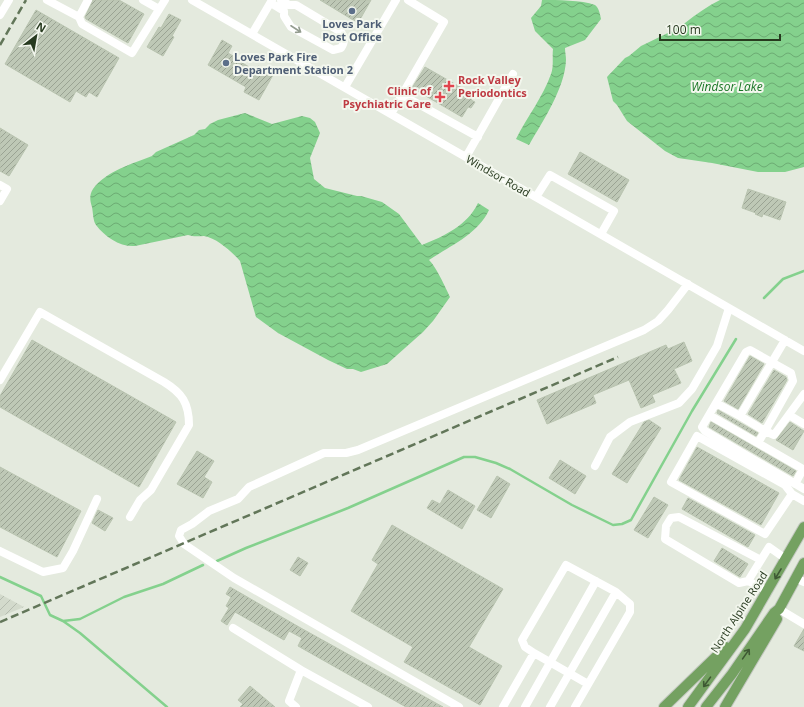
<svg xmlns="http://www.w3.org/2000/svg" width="804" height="707" font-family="'Open Sans',sans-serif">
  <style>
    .industrial { fill: url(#industrial-furrows) }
    .water { fill: url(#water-waves) }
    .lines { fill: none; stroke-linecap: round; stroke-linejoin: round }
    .stream { stroke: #84d18d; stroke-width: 2.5 }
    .building { fill: url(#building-hatch); stroke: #b9c4b0 }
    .major-casing { stroke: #c3c8c0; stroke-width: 12 }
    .minor { stroke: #fff; stroke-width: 8 }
    .major { stroke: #74a161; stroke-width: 10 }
    .rail { stroke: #627659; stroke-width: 2.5; stroke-dasharray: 8 4; stroke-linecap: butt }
    .oneway { stroke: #939c8f }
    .oneway2 { stroke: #3e5933 }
    .service-dot { fill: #5c6f8a; stroke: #f3f7ee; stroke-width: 1.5 }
    .health-dot { fill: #e0444e; stroke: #f3f7ee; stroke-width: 1.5 }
    .labels { text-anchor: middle; stroke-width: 4; stroke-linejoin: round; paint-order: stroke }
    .service-label { font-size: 11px; font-weight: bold; fill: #4e5e75; stroke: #f3f7ee }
    .health-label { font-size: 11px; font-weight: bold; fill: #be3a42; stroke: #f3f7ee; text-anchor: start }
    .street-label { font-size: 11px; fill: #273a1f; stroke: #f3f7ee }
    .water-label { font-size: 12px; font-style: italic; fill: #197625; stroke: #f3f7ee }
  </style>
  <defs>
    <pattern id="industrial-furrows" width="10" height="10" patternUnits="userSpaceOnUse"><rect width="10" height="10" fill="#d3dacc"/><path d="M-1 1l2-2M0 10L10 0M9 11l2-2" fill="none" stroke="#b5bcaf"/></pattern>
    <pattern id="water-waves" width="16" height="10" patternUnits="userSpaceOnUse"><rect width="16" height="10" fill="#84d18d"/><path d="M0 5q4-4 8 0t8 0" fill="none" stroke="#6cab73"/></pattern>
    <pattern id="building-hatch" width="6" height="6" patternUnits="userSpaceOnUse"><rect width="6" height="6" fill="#bec8b6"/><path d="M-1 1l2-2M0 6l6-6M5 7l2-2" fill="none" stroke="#9aa393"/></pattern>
  </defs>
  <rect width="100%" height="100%" fill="#e4eade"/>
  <path class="industrial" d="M0,594L24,607L0,617Z"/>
  <path class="water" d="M542,0C558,0 581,0 595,5C599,8 600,14 601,19L585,40L565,48C565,52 566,56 566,60C565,88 543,121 529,145L516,139C527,117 543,97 551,74C554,66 552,57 553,49L535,31L531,18L541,6Z
    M720,0H804V167L785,172H758L712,163L678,158L665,151L627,121L617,105L613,101L607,77L625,58L629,56L641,46L674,30C677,26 681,26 685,23C696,14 708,6 720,0Z
    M245,113L272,124L302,116L310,118L315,122L320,133L310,158L314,179L325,188L357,196H361L382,202L399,214L422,245C444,236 467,226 478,203L489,210C478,234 450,246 429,260C435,265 446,288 450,297L433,321L423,332L387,364L361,372L353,369H347L328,360L278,333L256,317L240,261C232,252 217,238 204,236C198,236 194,237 188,235L135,246C120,247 105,237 96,225C93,221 93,212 92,207C90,201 89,195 93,189C106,171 132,164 152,156L156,152L194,135L199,130L205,129L210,124L218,120Z"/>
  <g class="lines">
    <path class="stream" d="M764,298L783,279L804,271
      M217,561L246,548L348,508L464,457H475L496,463L510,469L572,505L613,525L622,524L631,520L692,411L736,339
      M0,577L41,596L50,615L63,621L80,633L167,707
      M63,621L80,619L124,597L163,584L203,565"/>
  </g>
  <path class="building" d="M93,0H119L144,14L128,43L86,19L85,17Z
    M320,0H371L358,23Z
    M36,10L119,58L97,97L89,92L86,97L76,91L70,102L5,64Z
    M169,14L181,20L172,36L174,37L163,56L147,47L159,27L161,28Z
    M222,40L232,46L228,53L240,60L239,61L256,71L258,66L273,75L259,100L244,92L246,87L208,65Z
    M425,67L474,95L471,100L475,102L471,108L468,107L462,117L412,88Z
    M0,128L28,145L9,176L0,171Z
    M580,152L629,180L617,202L568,174Z
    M748,189L786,202L780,220L763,214L762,217L755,214L756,213L742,208Z
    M32,340L176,422L139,487L0,407V396Z
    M684,342L692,361L674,369L681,383L652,395L655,402L641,408L629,380L593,395L596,403L547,424L537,400L666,345L668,349Z
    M750,356L764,364L738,409L724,401Z
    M774,370L786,377L787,380L762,423L748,414Z
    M718,410L758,433L756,436L717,413Z
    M649,420L661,428L627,483L612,474L644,422Z
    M711,422L796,471L793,476L709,427Z
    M790,422L804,431L793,450L776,440Z
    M697,447L779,493L761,525L679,480Z
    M197,451L214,461L204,477L212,482L203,498L177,484Z
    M560,460L586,476L575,494L549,478Z
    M0,467L81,511L57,557L0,527Z
    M497,476L510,484L491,518L477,510Z
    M448,490L475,506L462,529L427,508L432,500L440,504Z
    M654,497L668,505L648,538L634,530Z
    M688,498L755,535L748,547L682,509Z
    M98,510L113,518L105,531L92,523Z
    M392,525L503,589L469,647L502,666L480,705L404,662L413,647L351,611L378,564L372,560Z
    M722,548L748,564L740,577L714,561Z
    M298,557L308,563L300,576L290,570Z
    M230,587L299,627L443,707H406L298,646L302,638L289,631L284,640L235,612L227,625L221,621L229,608L226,606L231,597L226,594Z
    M804,629V651L794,646Z
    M250,686L275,707H240L243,704L238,700Z"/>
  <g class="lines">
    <g class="major-casing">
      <path id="major" d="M664,707L726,647
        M688,707L745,629L804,527
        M706,707L732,674L774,613L779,609L804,563
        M725,707L777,619"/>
    </g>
    <path class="minor" d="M47,0L79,17L88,0
      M143,0L159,9
      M192,0L804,351
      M271,3L284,11V16L291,27L333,50L341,48C345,42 345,38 341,32L296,5H289L281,0
      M0,15L9,0
      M79,17L82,24L132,53L165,0
      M252,34L272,0
      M345,87L396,0
      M402,95L478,137
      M391,114L444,22L408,0
      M466,157L513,74
      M0,185L7,189L0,201
      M536,197L550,175L614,211L601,234
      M0,380L40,312L164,382C182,393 189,403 189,425L151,490L140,500L130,517
      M716,403L702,427L705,431L804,489
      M709,415L803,469L795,484
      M789,415L804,424
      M740,416L765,431L793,381L791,373L750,350L746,352L716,403L740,416L785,340
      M758,443L765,431L774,435L804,394
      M595,466L610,437L630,422L679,403L692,389L717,346L729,308
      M792,494L785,485L697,436L671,482L765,534L792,494L804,501
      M0,551L43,572L63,568L73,551L97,499
      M795,578L804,582
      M748,581L739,583L665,539L666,526L671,518L679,517L761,560
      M768,591L748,581L769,547L786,559
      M779,609L804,624
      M233,628L301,670L289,701L296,707
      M301,670L368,707
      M459,707L234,578L184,544L179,536L181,530L192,524L209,511L238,499L249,487L324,453H346L358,450L644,330L658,321L668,310L688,284
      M503,707L534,653
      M525,707L596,581
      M550,707L616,592
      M575,707L630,612V604L616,592L566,565L522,640L525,647L534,653L588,684"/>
    <use href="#major" class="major"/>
    <path class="rail" d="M0,45L26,0
      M0,622L618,357"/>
  </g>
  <defs><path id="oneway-shaft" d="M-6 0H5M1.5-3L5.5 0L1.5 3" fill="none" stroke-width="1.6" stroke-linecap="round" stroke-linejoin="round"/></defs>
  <use class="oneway" href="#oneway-shaft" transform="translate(296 29) rotate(33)"/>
  <g class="oneway2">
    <use href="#oneway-shaft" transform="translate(778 574) rotate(121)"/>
    <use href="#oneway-shaft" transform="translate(746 654) rotate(-55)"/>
    <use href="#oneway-shaft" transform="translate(707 682) rotate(126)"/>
  </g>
  <g class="service-dot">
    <circle cx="352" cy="11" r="4"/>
    <circle cx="226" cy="63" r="4"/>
  </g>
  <g class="health-dot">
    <path d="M447 80h4v4h4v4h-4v4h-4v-4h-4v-4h4z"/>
    <path d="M438 91h4v4h4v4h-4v4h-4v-4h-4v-4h4z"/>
  </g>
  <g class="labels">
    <g class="service-label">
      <text x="352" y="28">Loves Park<tspan x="352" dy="13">Post Office</tspan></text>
      <text x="234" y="61" text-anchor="start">Loves Park Fire<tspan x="234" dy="13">Department Station 2</tspan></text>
    </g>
    <g class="health-label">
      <text x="458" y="84">Rock Valley<tspan x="458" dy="13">Periodontics</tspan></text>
      <text x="431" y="95" text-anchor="end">Clinic of<tspan x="431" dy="13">Psychiatric Care</tspan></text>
    </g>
    <g class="street-label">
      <text transform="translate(498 176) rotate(30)" y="4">Windsor Road</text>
      <text transform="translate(739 612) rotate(-57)" y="4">North Alpine Road</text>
    </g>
    <g class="water-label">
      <text x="727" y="91">Windsor Lake</text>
    </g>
  </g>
  <g transform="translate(36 36) rotate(31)" stroke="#f3f7ee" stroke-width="3" paint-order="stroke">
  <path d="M0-3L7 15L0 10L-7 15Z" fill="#273a1f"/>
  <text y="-6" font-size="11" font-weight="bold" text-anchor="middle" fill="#273a1f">N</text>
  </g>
  <path d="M660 34v6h120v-6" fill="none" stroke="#273a1f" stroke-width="2"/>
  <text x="666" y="34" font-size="12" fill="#273a1f" stroke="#f3f7ee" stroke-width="3" paint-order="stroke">100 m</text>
</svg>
